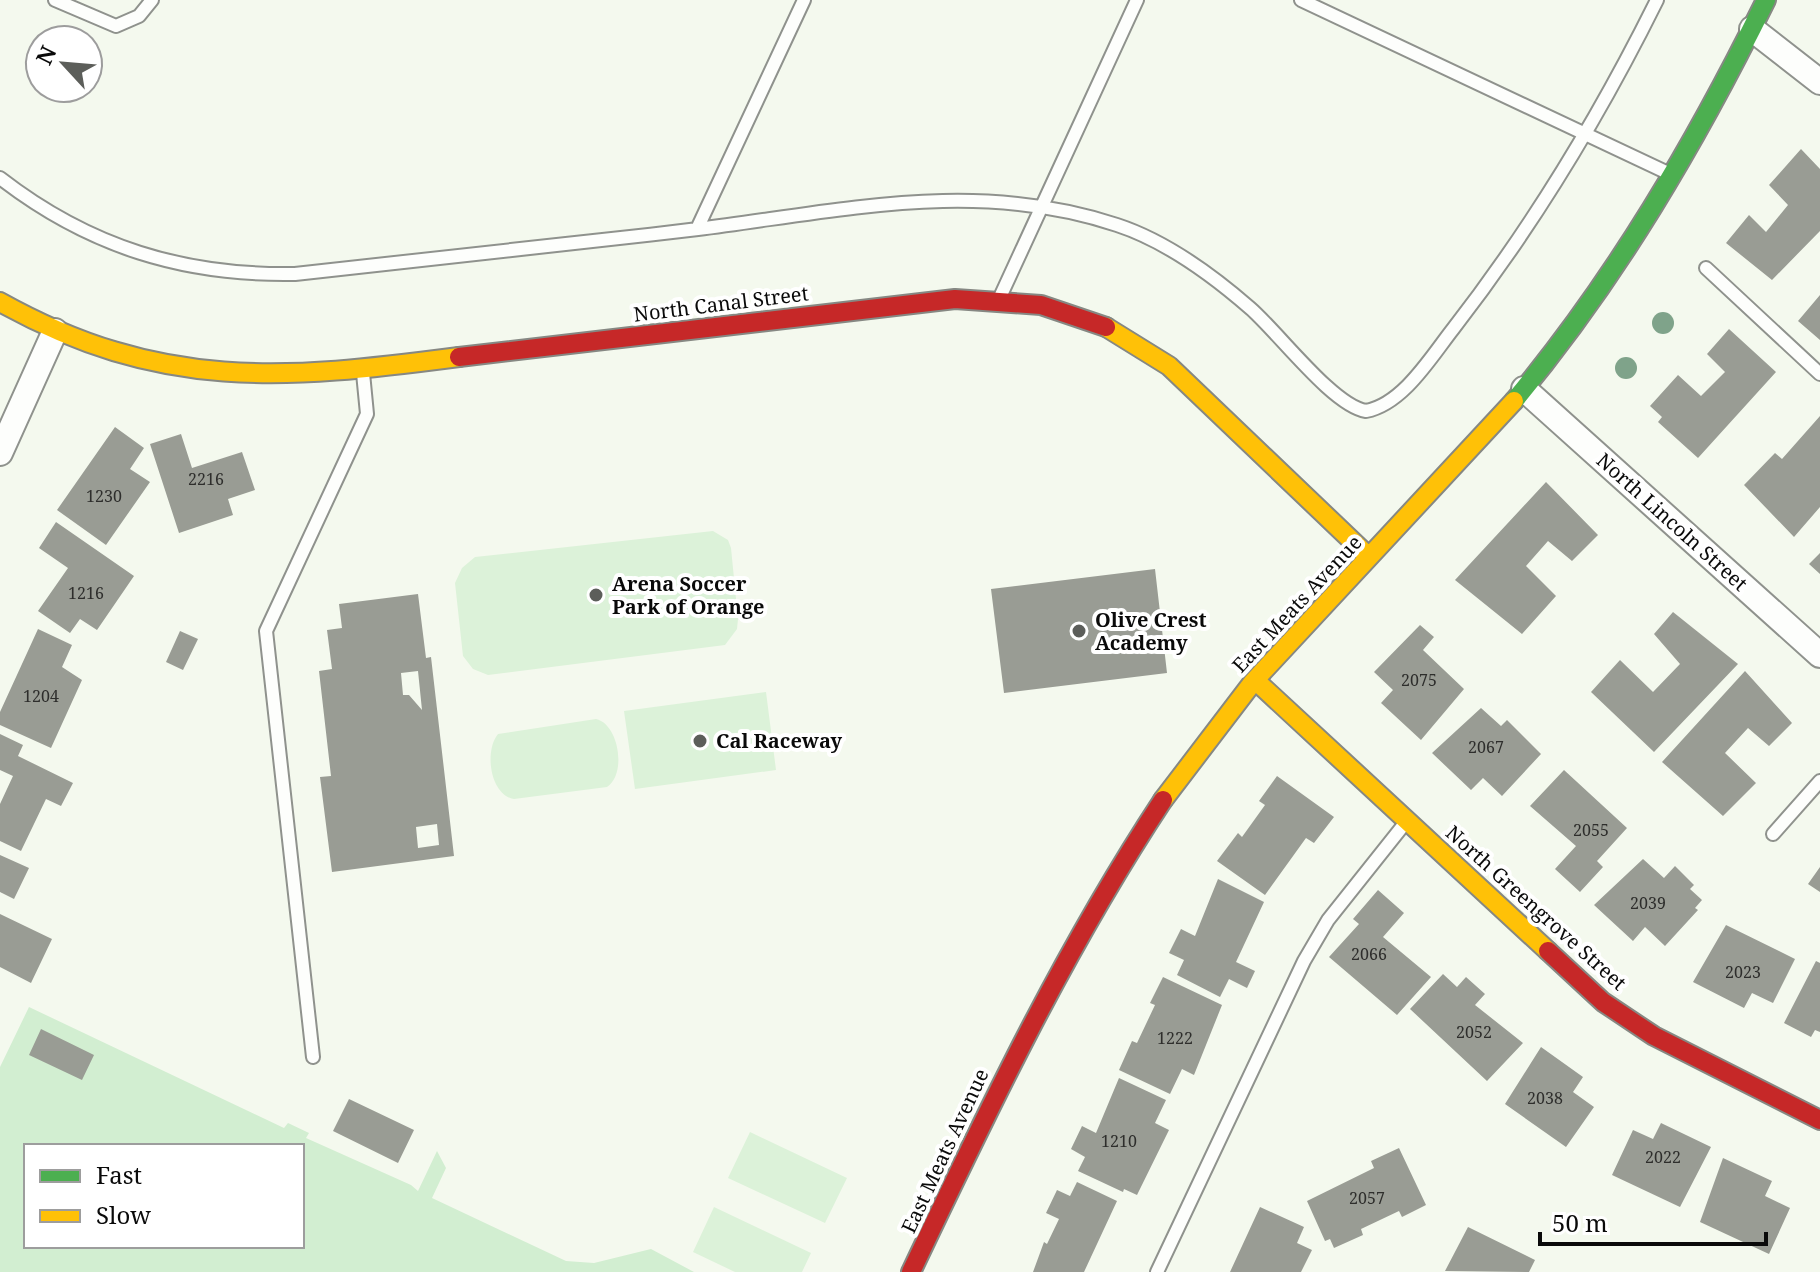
<svg xmlns="http://www.w3.org/2000/svg" width="1820" height="1272" font-family="'Noto Serif',serif">
  <style>
    .green { fill: #d2eed1; fill-rule: evenodd }
    .pitch { fill: #dcf2d9 }
    .building { fill: #999c94; fill-rule: evenodd }
    .lines { fill: none; stroke-linecap: round; stroke-linejoin: round }
    .lane-casing { stroke: #8f928d; stroke-width: 16 }
    .street-casing { stroke: #8f928d; stroke-width: 28 }
    .fast-casing { stroke: #868883; stroke-width: 22 }
    .slow-casing { stroke: #868883; stroke-width: 22 }
    .jam-casing { stroke: #868883; stroke-width: 22 }
    .lane { stroke: #fdfefc; stroke-width: 12 }
    .street { stroke: #fdfefc; stroke-width: 24 }
    .fast { stroke: #4caf50; stroke-width: 18 }
    .slow { stroke: #ffc107; stroke-width: 18 }
    .jam { stroke: #c62828; stroke-width: 18 }
    .tree { fill: #7fa38a }
    .poi-dot { fill: #5c5e5a; stroke: #fff; stroke-width: 3 }
    .labels { text-anchor: middle; stroke-width: 8; stroke-linejoin: round; paint-order: stroke }
    .number-label { font-size: 16px; fill: #2e2e2c }
    .street-label { font-size: 20px; fill: #0a0a0a; stroke: #fff }
    .poi-label { font-size: 20px; font-weight: bold; fill: #0a0a0a; stroke: #fff; text-anchor: start }
  </style>
  <rect width="100%" height="100%" fill="#f4f9ee"/>
  <path class="green" d="M29,1007L284,1128L288,1123L309,1133L306,1138L411,1185L418,1191L437,1151L446,1168L432,1198L566,1261L594,1263L651,1249L694,1272H0V1067ZM26,1146H302V1246H26Z"/>
  <path class="pitch" d="M713,531L728,540L731,548L738,619L737,629L725,645L488,675L473,669L463,656L455,583L462,568L475,557Z
    M766,692L776,770L635,789L624,711Z
    M596,719C619,724 627,774 607,787L514,799C490,795 484,751 498,734Z
    M750,1132L847,1178L825,1223L728,1178Z
    M714,1207L811,1253L802,1272H735L693,1252Z"/>
  <path class="building" d="M1801,149L1820,169V231L1772,280L1726,243L1749,215L1766,232L1788,205L1769,185Z
    M1820,295V340L1798,321Z
    M1729,329L1776,372L1698,458L1658,422L1662,417L1650,406L1678,375L1701,396L1725,372L1707,354Z
    M1820,416V507L1794,537L1744,485L1775,453L1782,459Z
    M115,427L144,448L130,469L150,482L106,545L57,510Z
    M181,434L192,468L242,452L255,490L228,499L233,515L179,533L150,444Z
    M1546,482L1598,535L1572,561L1548,541L1526,566L1556,596L1522,634L1455,580Z
    M56,522L134,576L97,630L80,619L70,633L38,611L68,568L39,548Z
    M1820,553V574L1809,564Z
    M1155,569L1167,673L1004,693L991,589Z
    M418,594L426,658L431,657L454,856L332,872L320,777L331,776L319,671L332,669L327,630L342,628L339,604ZM418,671L422,710L409,695H403L401,673ZM437,824L439,845L418,848L416,827Z
    M1673,612L1738,664L1654,752L1591,692L1620,660L1653,692L1680,664L1654,634Z
    M1420,625L1434,637L1423,650L1464,689L1421,740L1381,703L1393,690L1374,672Z
    M38,629L72,645L62,667L82,680L51,748L0,725V712Z
    M180,631L198,639L183,670L166,662Z
    M1745,671L1792,723L1769,746L1748,728L1725,753L1756,783L1723,816L1662,762Z
    M1481,708L1501,726L1507,720L1541,754L1502,796L1483,778L1471,790L1432,753Z
    M0,734L23,745L18,756L73,783L61,806L46,799L21,851L0,841V804L13,776L0,770Z
    M1564,770L1627,828L1597,861L1603,867L1580,892L1555,869L1576,846L1530,806Z
    M1277,776L1334,817L1314,843L1306,838L1265,895L1217,861L1238,833L1242,837L1265,805L1259,801Z
    M0,855L29,868L14,899L0,892Z
    M1643,859L1664,878L1675,866L1694,885L1690,889L1702,900L1695,908L1698,910L1665,946L1645,927L1633,941L1594,905Z
    M1820,867V892L1808,884Z
    M1218,879L1264,902L1236,962L1255,971L1247,988L1229,979L1220,997L1177,975L1184,960L1169,953L1181,929L1195,936Z
    M1378,890L1404,913L1383,937L1431,977L1397,1015L1329,957L1359,924L1353,919Z
    M0,914L52,939L31,983L0,967Z
    M1726,925L1795,959L1773,1003L1752,993L1744,1008L1693,982Z
    M1816,961L1820,963V1032L1815,1030L1811,1037L1784,1023Z
    M1443,974L1457,987L1466,977L1485,994L1475,1005L1523,1043L1487,1081L1410,1009Z
    M1163,977L1222,1005L1194,1075L1182,1069L1170,1094L1119,1070L1132,1041L1137,1043L1155,1005L1150,1003Z
    M41,1029L94,1055L82,1080L29,1055Z
    M1541,1047L1583,1077L1573,1092L1594,1107L1566,1147L1505,1104Z
    M1119,1078L1166,1100L1155,1123L1169,1130L1137,1195L1124,1189L1123,1192L1078,1171L1085,1157L1071,1149L1082,1126L1096,1133Z
    M349,1099L414,1130L398,1163L333,1131Z
    M1661,1123L1711,1147L1680,1207L1612,1175L1633,1130L1653,1139Z
    M1399,1148L1426,1205L1402,1217L1399,1211L1361,1229L1363,1235L1334,1248L1330,1239L1325,1241L1307,1201L1374,1168L1371,1161Z
    M1723,1158L1772,1181L1765,1196L1790,1208L1769,1254L1700,1222Z
    M1077,1182L1117,1201L1084,1272H1033L1044,1242L1047,1244L1059,1219L1046,1213L1057,1190L1070,1196Z
    M1260,1207L1304,1227L1297,1243L1312,1250L1301,1272H1230Z
    M1468,1227L1535,1260L1529,1272L1445,1271Z"/>
  <g class="lines">
    <g class="lane-casing">
      <path id="lane" d="M55,0L116,26L139,16L152,0
        M1301,0L1668,173
        M0,178C89,247 184,276 295,274C430,260 564,245 698,229C841,211 976,178 1117,225C1166,241 1211,274 1250,308C1278,332 1333,406 1366,411C1403,404 1431,357 1453,329C1533,226 1599,117 1657,0
        M697,229L804,0
        M1706,268L1820,374
        M1001,295L1137,0
        M1773,834L1820,781
        M313,1057L266,631L367,414L363,373
        M1157,1272L1304,961L1328,920L1406,822"/>
    </g>
    <g class="street-casing">
      <path id="street" d="M1752,29L1820,82
        M1524,389L1820,655
        M0,453L55,331"/>
    </g>
    <g class="fast-casing">
      <path id="fast" d="M1514,401C1616,279 1696,142 1766,0"/>
    </g>
    <g class="slow-casing">
      <path id="slow" d="M0,302C160,391 284,380 459,357
        M1106,327L1169,366L1369,557
        M1255,680L1548,951
        M1163,800L1253,682L1514,401"/>
    </g>
    <g class="jam-casing">
      <path id="jam" d="M459,357L955,299L1041,305L1106,327
        M1548,951L1603,1002L1654,1036L1820,1120
        M911,1272C988,1110 1064,950 1163,800"/>
    </g>
    <use href="#lane" class="lane"/>
    <use href="#street" class="street"/>
    <use href="#fast" class="fast"/>
    <use href="#slow" class="slow"/>
    <use href="#jam" class="jam"/>
  </g>
  <g class="tree">
    <circle cx="1663" cy="323" r="11"/>
    <circle cx="1626" cy="368" r="11"/>
  </g>
  <g class="poi-dot">
    <circle cx="596" cy="595" r="8"/>
    <circle cx="1079" cy="631" r="8"/>
    <circle cx="700" cy="741" r="8"/>
  </g>
  <g class="labels">
    <g class="number-label">
      <text x="206" y="485">2216</text>
      <text x="104" y="502">1230</text>
      <text x="86" y="599">1216</text>
      <text x="1419" y="686">2075</text>
      <text x="41" y="702">1204</text>
      <text x="1486" y="753">2067</text>
      <text x="1591" y="836">2055</text>
      <text x="1648" y="909">2039</text>
      <text x="1369" y="960">2066</text>
      <text x="1743" y="978">2023</text>
      <text x="1474" y="1038">2052</text>
      <text x="1175" y="1044">1222</text>
      <text x="1545" y="1104">2038</text>
      <text x="1119" y="1147">1210</text>
      <text x="1663" y="1163">2022</text>
      <text x="1367" y="1204">2057</text>
    </g>
    <g class="street-label">
      <text transform="translate(721 304) rotate(-7)" y="7">North Canal Street</text>
      <text transform="translate(1672 522) rotate(42)" y="7">North Lincoln Street</text>
      <text transform="translate(1297 604) rotate(-47)" y="7">East Meats Avenue</text>
      <text transform="translate(1536 908) rotate(42)" y="7">North Greengrove Street</text>
      <text transform="translate(945 1151) rotate(-65)" y="7">East Meats Avenue</text>
    </g>
    <g class="poi-label">
      <text x="612" y="591">Arena Soccer<tspan x="612" dy="23">Park of Orange</tspan></text>
      <text x="1095" y="627">Olive Crest<tspan x="1095" dy="23">Academy</tspan></text>
      <text x="716" y="748">Cal Raceway</text>
    </g>
  </g>
  <rect x="24" y="1144" width="280" height="104" fill="#ffffff" stroke="#9d9d9d" stroke-width="2"/>
  <rect x="40" y="1170" width="40" height="12" fill="#4caf50" stroke="#9d9d9d" stroke-width="2"/>
  <text x="96" y="1184" font-size="24" fill="#0a0a0a">Fast</text>
  <rect x="40" y="1210" width="40" height="12" fill="#ffc107" stroke="#9d9d9d" stroke-width="2"/>
  <text x="96" y="1224" font-size="24" fill="#0a0a0a">Slow</text>
  <g transform="translate(64 64) rotate(296)"><circle r="38" fill="#ffffff" stroke="#9d9d9d" stroke-width="2"/>
  <path d="M0-6L14 30L0 20L-14 30Z" fill="#5c5e5a"/>
  <text y="-12" font-size="22" font-weight="bold" text-anchor="middle" fill="#0a0a0a">N</text>
  </g>
  <path d="M1540 1232v12h226v-12" fill="none" stroke="#0a0a0a" stroke-width="4"/>
  <text x="1552" y="1232" font-size="24" fill="#0a0a0a" stroke="#ffffff" stroke-width="6" paint-order="stroke">50 m</text>
</svg>
